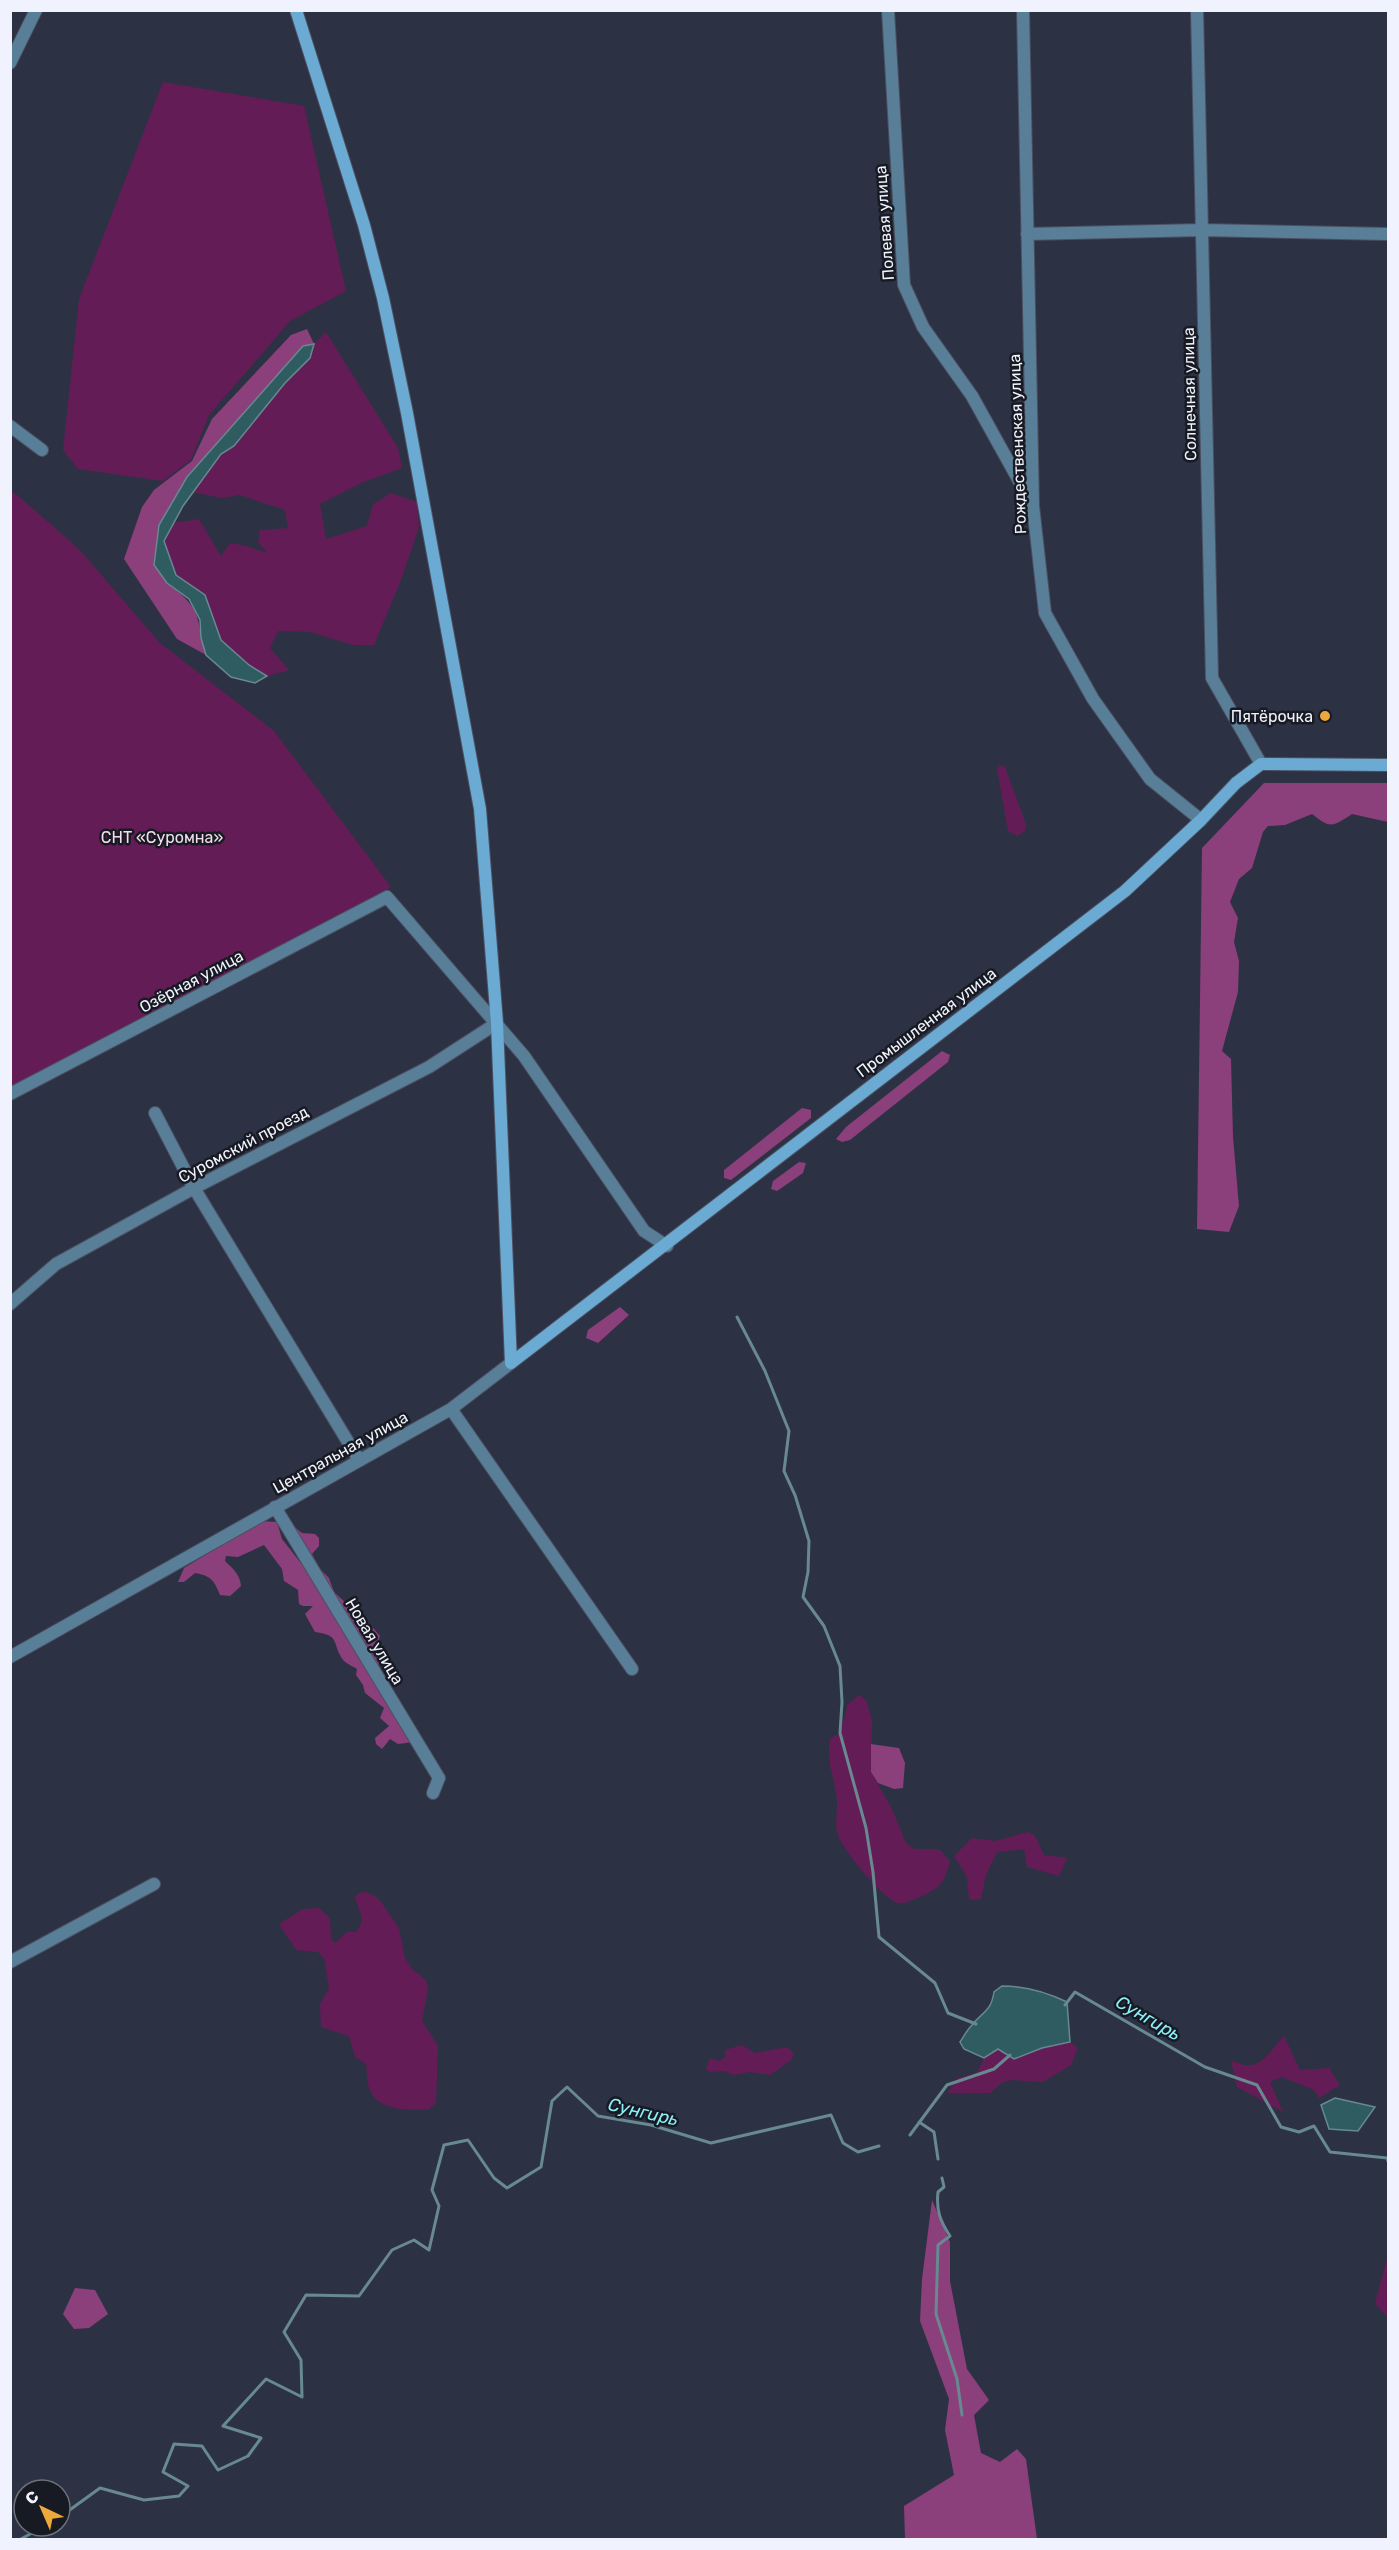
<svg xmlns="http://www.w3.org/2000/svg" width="1399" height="2550" font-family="Rubik,sans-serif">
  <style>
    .green { fill: #641c56 }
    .forest { fill: #8b3f7b }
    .water { fill: #2e5c61; stroke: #688990; stroke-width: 1.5 }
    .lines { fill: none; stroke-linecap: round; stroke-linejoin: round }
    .stream { stroke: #688990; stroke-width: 3 }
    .street-casing { stroke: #4b5162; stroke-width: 14 }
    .secondary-casing { stroke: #4b5162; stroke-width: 14 }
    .street { stroke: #597f98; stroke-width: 12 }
    .secondary { stroke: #6baad2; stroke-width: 12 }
    .poi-dot { fill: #eda83b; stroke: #171a22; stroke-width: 2 }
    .labels { text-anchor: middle; stroke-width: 5; stroke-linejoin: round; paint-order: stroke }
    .street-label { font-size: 16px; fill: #f0f3fd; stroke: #171a22 }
    .poi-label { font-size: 16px; fill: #f0f3fd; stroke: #171a22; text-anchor: end }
    .park-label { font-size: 16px; fill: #f3ddec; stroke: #171a22 }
    .water-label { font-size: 18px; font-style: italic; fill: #8cf0fc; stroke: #171a22 }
  </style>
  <rect width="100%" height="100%" fill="#2c3244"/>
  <path class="green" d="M163,82L304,106L346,291L290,321L209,415L191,460L163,481L78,469L63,450L79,299Z
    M326,332L398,448L402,468L361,483L320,504L326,539L367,526L373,504L391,493L417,502L419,527L401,580L374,645H353L310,632L278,631L270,648L289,670L267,676L249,665L221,640L205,595L176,575L164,541L174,523L199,519L221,556L230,543L247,546L267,553L258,542L260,530L288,528L285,510L240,495L221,498L193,492L221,454L234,446L285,383L310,358L314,344Z
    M11,491L16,494L79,549L160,643L274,731L391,887L11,1088Z
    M1000,765L1005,767L1026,824L1025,831L1017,836L1008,831L997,769Z
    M858,1696H861L867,1702L872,1722L871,1772L892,1809L906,1843L914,1849H939L950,1861C944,1883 941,1887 920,1897C913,1900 905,1904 898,1903C884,1900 842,1849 838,1835C834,1823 838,1810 837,1798C834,1778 826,1760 830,1739L840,1733L848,1704Z
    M1028,1832L1035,1836L1044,1855L1067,1858L1059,1876L1027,1867L1024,1849L997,1852L986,1875L981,1899L969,1900L967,1877L954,1856L972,1838L995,1841Z
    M367,1892L379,1899L399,1928L405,1958L412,1969L426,1980L428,1989L422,2021L438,2046L436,2103L428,2110C407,2109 378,2112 369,2088C367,2081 367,2071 366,2064L355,2057L349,2036L321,2027L320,2004L329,1988L324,1958L318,1952L296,1950L279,1924L303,1909L319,1908L330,1918L331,1939L335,1943L347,1932H356C366,1920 360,1912 355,1898L358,1893Z
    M1284,2036L1300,2070L1329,2068L1340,2085L1319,2098L1314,2090L1282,2077L1270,2082L1283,2112L1237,2087L1231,2060C1259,2075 1266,2055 1284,2036Z
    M1070,2042L1078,2048L1071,2065L1043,2082L1013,2080L1003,2082L990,2093H947L958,2078L977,2073L984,2058L998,2049L1014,2059L1042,2048Z
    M742,2045L755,2053L787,2047L794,2054L791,2060L770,2075L750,2072L734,2075L724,2071L710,2072L706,2069L710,2058L719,2061L725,2057V2050Z
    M1388,2255V2317H1387L1375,2303Z"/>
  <path class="forest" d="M307,329L314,344L303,346L187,477L159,525L167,583C204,611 195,615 206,655L177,639L124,559L142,507L154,490L192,461L212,419L291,335Z
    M1264,783H1388V822L1352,814C1332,827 1331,829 1312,814L1285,825L1268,826L1263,832L1252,868L1239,879L1230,902L1238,918L1234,942L1239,961L1238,992L1222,1051L1231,1059L1233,1137L1239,1206L1229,1232L1197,1229L1202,848Z
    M942,1051L950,1055L948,1062L850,1140L842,1142L836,1139L846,1127Z
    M802,1108L811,1110V1118L731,1180L724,1178V1170Z
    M799,1162L806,1163L803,1173L777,1191L771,1189L773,1181Z
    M620,1307L629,1315L598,1343L586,1338L588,1330Z
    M261,1521L277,1522L282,1539L308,1572L414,1742L398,1744L390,1739L382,1749L376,1744L375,1738L389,1726L380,1718L384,1708L365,1693L363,1685L356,1675L357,1669C354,1667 347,1664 344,1661C331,1645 342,1635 315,1632L305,1614L313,1606H303L299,1604L298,1590L284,1581L282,1569L264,1545L238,1557L226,1556L225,1561C233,1569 240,1574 241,1586L230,1596L220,1595C214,1580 211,1576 195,1573L184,1582H178L184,1568Z
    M292,1525L302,1533L315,1534L319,1538V1546L312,1554L320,1569L329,1578L334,1592L348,1605L351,1612L357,1617L367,1621L380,1636L374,1652L380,1660L379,1666L376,1667Z
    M871,1744L899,1748L905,1763L903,1788L894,1789L878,1783L871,1772Z
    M932,2200L950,2242V2281L967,2369L989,2400L974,2415L981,2453L1000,2462L1017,2449L1026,2459L1037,2539H905L904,2506L954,2475L945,2430L949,2399L920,2321L922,2279Z
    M75,2288L95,2290L108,2314L89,2328L74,2329L63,2314Z"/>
  <path class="water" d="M314,344L310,358L285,383L234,446L221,454L183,506L164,541L176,575L205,595L221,640L249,665L267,676L255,683L231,677L206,655L201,638L200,620L189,599L167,583L154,565L159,525L187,477L303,346Z
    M1002,1986C1026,1986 1046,1992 1067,2002L1070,2042L1042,2048L1014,2059L998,2049L984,2058L964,2049L960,2042C964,2036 967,2030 972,2025C983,2011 991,2012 994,1992Z
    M1335,2098L1375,2107L1358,2131L1329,2129L1321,2105Z"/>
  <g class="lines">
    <path class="stream" d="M737,1317L765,1371L789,1431L784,1471L795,1495L809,1541L808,1572L803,1597L824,1626L840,1666L842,1702L840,1733L866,1828L873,1872L879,1937L935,1983L948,2013L976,2024
      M1065,2005L1075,1992L1205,2067L1257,2085L1281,2127L1299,2132L1314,2126L1330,2152L1387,2158L1388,2161
      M919,2122L934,2132L938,2159
      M910,2135L947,2085L994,2069L1010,2055
      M942,2178L944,2187L938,2192C936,2210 940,2221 950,2236L938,2245L936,2314L957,2379L962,2415
      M60,2517L100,2488L144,2500L179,2496L188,2486L163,2472L174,2444L202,2446L218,2470L248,2456L261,2438L223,2426L266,2379L302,2397L301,2360L284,2332L306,2295L359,2296L392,2250L414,2240L429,2250L439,2206L432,2190L444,2145L468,2140L494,2178L507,2188L541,2167L552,2101L567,2087L598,2116L651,2125L711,2143L831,2115L843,2143L858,2152L879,2146
      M19,2540L45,2526"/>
    <g class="street-casing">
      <path id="street" d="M888,10L904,285L923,327L972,396L1032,504
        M1023,10L1033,506L1045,613L1093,699L1150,779L1201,820
        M1197,10L1212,678L1261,764
        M10,63L36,10
        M1027,234L1202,230L1388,234
        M10,426L42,450
        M10,1094L387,897L524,1056L644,1231L667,1246
        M155,1113L194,1188L359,1460
        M10,1304L56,1264L194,1188L429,1067L497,1023
        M451,1409L632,1669
        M275,1507L439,1778L433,1793
        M10,1657L451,1409L511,1363
        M10,1962L154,1884"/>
    </g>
    <g class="secondary-casing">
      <path id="secondary" d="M296,10L364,225L383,298L407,413L480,809L497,1023L511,1363
        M511,1363L1125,891L1201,820L1236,783L1261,764L1388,765"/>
    </g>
    <use href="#street" class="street"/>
    <use href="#secondary" class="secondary"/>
  </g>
  <circle class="poi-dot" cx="1325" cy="716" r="6"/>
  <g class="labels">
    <g class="street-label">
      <text transform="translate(884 223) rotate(-94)" y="6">Полевая улица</text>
      <text transform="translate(1189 394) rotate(-91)" y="6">Солнечная улица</text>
      <text transform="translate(1017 444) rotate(-92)" y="6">Рождественская улица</text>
      <text transform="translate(191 981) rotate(-28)" y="6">Озёрная улица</text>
      <text transform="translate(926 1022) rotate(-37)" y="6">Промышленная улица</text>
      <text transform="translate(243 1144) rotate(-28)" y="6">Суромский проезд</text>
      <text transform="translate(340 1452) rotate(-29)" y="6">Центральная улица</text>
      <text transform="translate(375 1641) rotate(59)" y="6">Новая улица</text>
    </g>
    <g class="poi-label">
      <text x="1313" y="722">Пятёрочка</text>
    </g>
    <g class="park-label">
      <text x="162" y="843">СНТ «Суромна»</text>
    </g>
    <g class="water-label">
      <text transform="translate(1148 2018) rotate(30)" y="6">Сунгирь</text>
      <text transform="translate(643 2112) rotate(13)" y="6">Сунгирь</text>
    </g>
  </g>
  <rect width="1399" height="2550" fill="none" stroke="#f0f3fd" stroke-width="24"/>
  <g transform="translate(42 2508) rotate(316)"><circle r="28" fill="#171a22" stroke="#6e717a" stroke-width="1.5"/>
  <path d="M0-4.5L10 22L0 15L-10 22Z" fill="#eda83b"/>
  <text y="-9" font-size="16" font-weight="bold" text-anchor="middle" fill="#f0f3fd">С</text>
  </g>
</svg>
